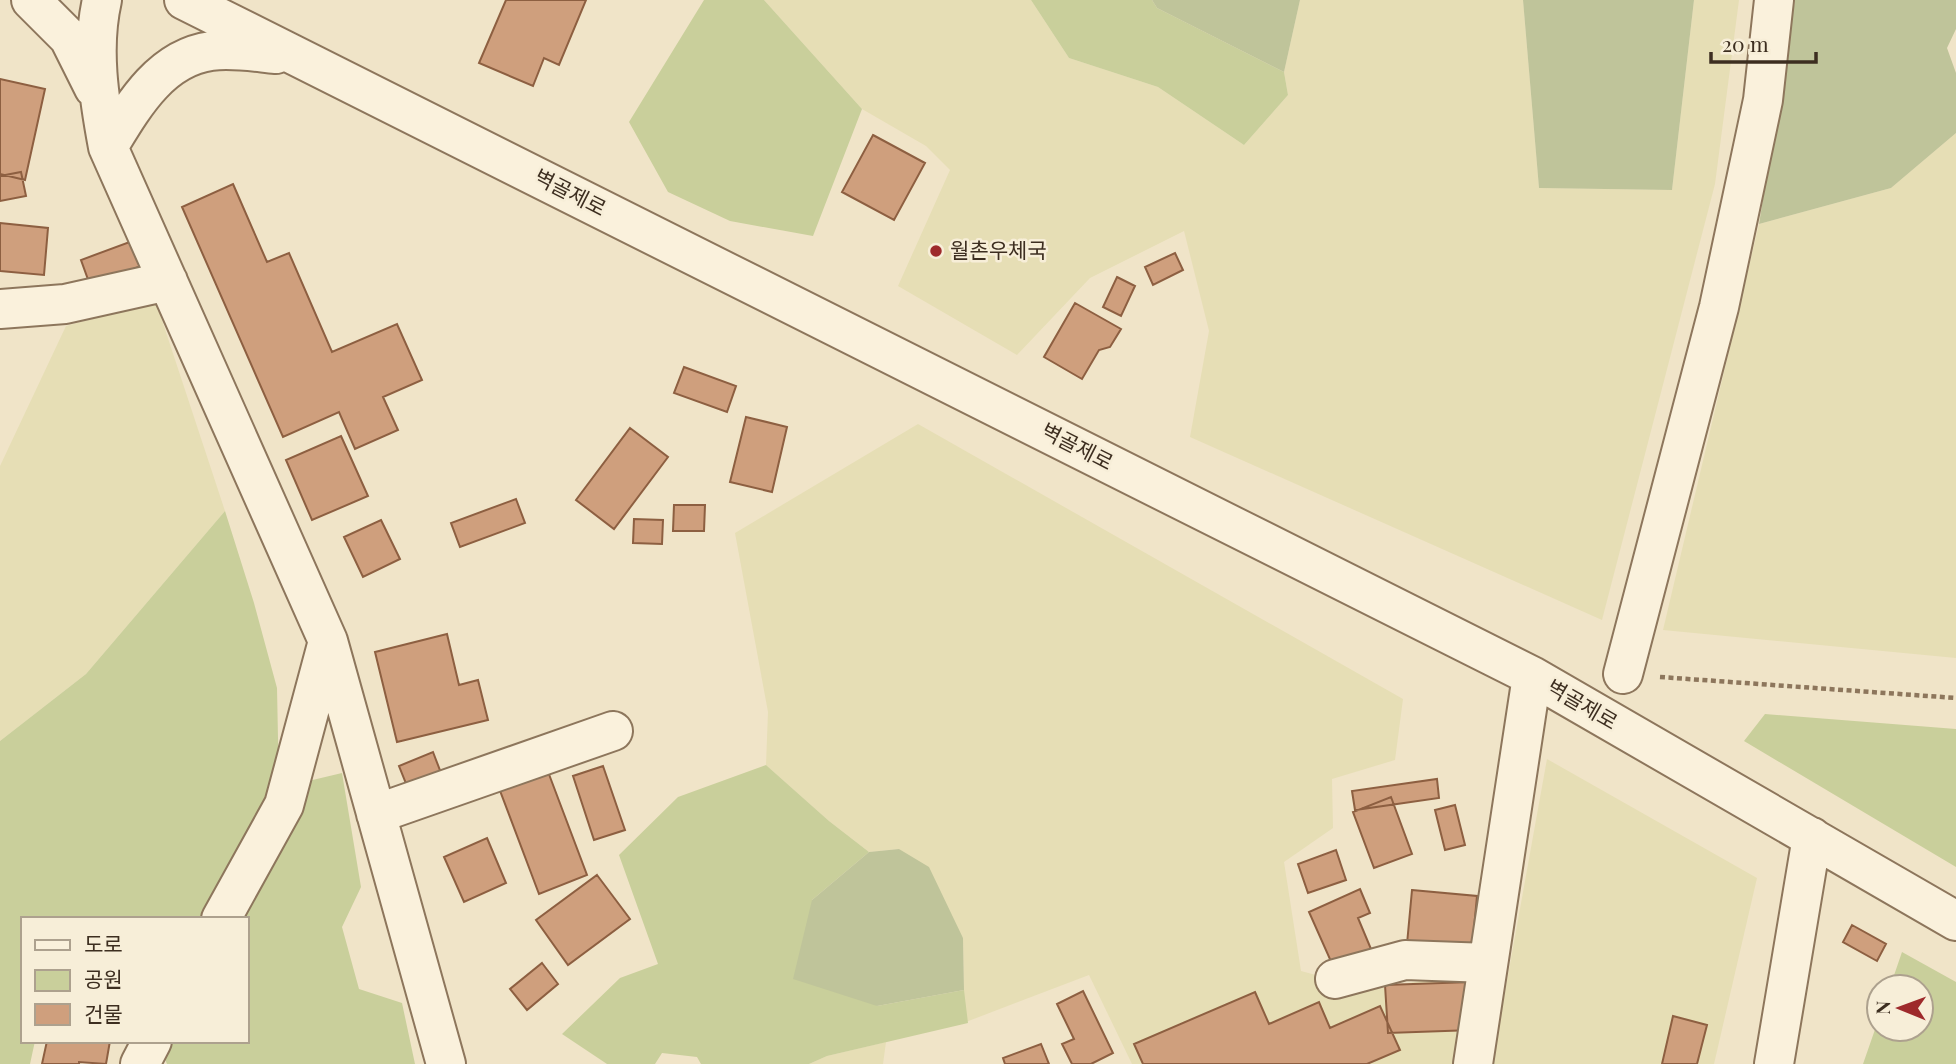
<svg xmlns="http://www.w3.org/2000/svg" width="1956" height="1064" font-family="'Playfair Display','Noto Sans KR',serif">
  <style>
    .farmland { fill: #e6deb5 }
    .green { fill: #c9cf9b }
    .cemetery { fill: #bfc49a }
    .building { fill: #cf9f7d; stroke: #8d5f41; stroke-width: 2 }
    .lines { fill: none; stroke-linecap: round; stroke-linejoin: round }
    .minor-casing { stroke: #8d765c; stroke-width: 42 }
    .path { stroke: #8d765c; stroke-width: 4.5; stroke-dasharray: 5 3.5; stroke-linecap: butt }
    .minor { stroke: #faf1dc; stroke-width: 38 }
    .poi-dot { fill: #9e2a2b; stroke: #f7eed8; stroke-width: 2.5 }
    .labels { text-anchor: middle; stroke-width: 5; stroke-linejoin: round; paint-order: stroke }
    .street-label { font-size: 21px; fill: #3d2e20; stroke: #f7eed8 }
    .poi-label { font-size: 21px; fill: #3d2e20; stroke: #f7eed8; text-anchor: start }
  </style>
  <rect width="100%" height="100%" fill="#f0e4c8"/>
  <path class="farmland" d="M764,0H1031L1069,58L1158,87L1244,145L1288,95L1284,72L1300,0H1523L1539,188L1672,190L1694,0H1739L1715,184L1602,620L1190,437L1209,331L1184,231L1090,278L1017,355L898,286L950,170L926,146L862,109Z
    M1956,133V658L1663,630L1759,224L1891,188Z
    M156,302L225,511L86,674L0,741V466L66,326Z
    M918,424L1403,699L1395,760L1332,779L1333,828L1284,862L1301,971L1372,990L1478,970L1461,1064H1132L1089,975L958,1025L964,990L963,938L899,849L869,852L829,821L766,765L768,712L735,533Z
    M1547,759L1757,878L1714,1064H1492Z
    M886,1042L883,1064H809L827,1056Z"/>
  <path class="green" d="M704,0H764L862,109L813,236L730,221L668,192L629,122Z
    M1031,0H1152L1157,8L1284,72L1288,95L1244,145L1158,87L1069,58Z
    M225,511L254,603L277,688L279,788L342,773L361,887L342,927L359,989L402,1003L415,1064H167L157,1041H247V919H23V1041H35L30,1064H0V741L86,674Z
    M1765,714L1956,729V867L1744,741Z
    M766,765L829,821L869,852L812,900L877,1006L964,990L968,1023L827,1056L809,1064H701L697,1057L662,1053L655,1064H607L562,1034L620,978L658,964L619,855L678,797Z
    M1902,952L1956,982V1064H1863L1879,1018V1029H1921V987H1890Z"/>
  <path class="cemetery" d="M1152,0H1300L1284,72L1157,8Z
    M1523,0H1694L1672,190L1539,188Z
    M1795,0H1956V29L1947,48L1956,73V133L1891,188L1759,224Z
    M899,849L929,867L963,938L964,990L877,1006L793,979L812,900L869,852Z"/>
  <path class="building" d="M506,0H586L559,65L544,58L533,86L479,63Z
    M0,79L45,89L25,180L0,174Z
    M873,135L925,163L894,220L842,192Z
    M21,172L26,196L0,201V176Z
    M233,184L267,262L289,253L332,352L397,324L422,380L383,397L398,430L355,449L339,412L283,437L182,207Z
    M0,223L48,228L44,275L0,271Z
    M135,240L144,265L90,285L81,260Z
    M1175,253L1183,270L1153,285L1145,267Z
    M1117,277L1135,286L1121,316L1103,307Z
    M1075,303L1121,329L1110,347L1099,350L1082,379L1044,357Z
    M684,367L736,386L727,412L674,393Z
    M746,417L787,427L772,492L730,482Z
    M630,428L668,457L614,529L576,500Z
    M341,436L368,496L312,520L286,460Z
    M516,499L525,523L460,547L451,523Z
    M674,505H705L704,531H673Z
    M634,519L663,520L662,544L633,543Z
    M381,520L400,559L363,577L344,537Z
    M447,634L459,685L478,680L488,720L397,742L375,652Z
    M433,752L441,773L407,786L399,766Z
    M603,766L625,830L594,840L573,776Z
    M547,769L587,875L539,894L499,788Z
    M1437,779L1439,798L1355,810L1352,791Z
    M1391,797L1412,854L1374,868L1353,812Z
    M1455,805L1465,845L1445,850L1435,810Z
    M487,838L506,883L464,902L444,857Z
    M1336,850L1346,880L1308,893L1298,864Z
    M597,875L630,919L568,965L536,920Z
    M1360,889L1370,913L1358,918L1371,949L1333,966L1309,912Z
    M1412,890L1477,896L1472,950L1407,944Z
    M1852,925L1886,944L1877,961L1843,942Z
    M542,963L558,984L527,1010L510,989Z
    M1471,982L1473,1030L1388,1033L1385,985Z
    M1083,991L1113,1053L1091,1064H1072L1062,1044L1074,1039L1057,1004Z
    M1255,992L1269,1024L1319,1002L1330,1028L1380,1006L1400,1050L1367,1064H1143L1134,1044Z
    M1673,1016L1707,1025L1697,1064H1662Z
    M47,1041H110L106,1064L79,1062V1064H42Z
    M1041,1044L1049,1064H1005L1003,1058Z"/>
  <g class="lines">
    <g class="minor-casing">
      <path id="minor" d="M31,0L69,38L94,88
        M102,0C91,48 99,99 108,147L328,641L284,805L221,919
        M184,0L1532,676L1956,921
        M108,147C133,106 160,58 211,51C232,48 255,52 276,54
        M0,309L65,304L168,281
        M328,641L446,1064
        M1623,674L1719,307L1763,100L1774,0
        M376,814L613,731
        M1335,979L1405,960L1488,963
        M140,1064L152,1041
        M1473,1064L1532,676
        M1774,1064L1812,837"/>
    </g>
    <path class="path" d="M1660,677L1956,698"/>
    <use href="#minor" class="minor"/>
  </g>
  <circle class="poi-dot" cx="936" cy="251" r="7"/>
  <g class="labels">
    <g class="street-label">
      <text transform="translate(570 193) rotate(27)" y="7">벽골제로</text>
      <text transform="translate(1077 447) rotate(27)" y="7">벽골제로</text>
      <text transform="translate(1582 705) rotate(30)" y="7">벽골제로</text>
    </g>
    <g class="poi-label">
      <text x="950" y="258">월촌우체국</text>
    </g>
  </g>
  <rect x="21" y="917" width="228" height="126" fill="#f7eed8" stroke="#ada18e" stroke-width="2"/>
  <rect x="35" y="940" width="35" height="10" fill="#faf1dc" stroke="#ada18e" stroke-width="2"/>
  <text x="84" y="952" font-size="21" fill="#3d2e20">도로</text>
  <rect x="35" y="970" width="35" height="21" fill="#c9cf9b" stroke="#ada18e" stroke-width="2"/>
  <text x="84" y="987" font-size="21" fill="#3d2e20">공원</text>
  <rect x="35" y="1004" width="35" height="21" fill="#cf9f7d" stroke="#ada18e" stroke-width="2"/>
  <text x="84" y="1022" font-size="21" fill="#3d2e20">건물</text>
  <g transform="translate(1900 1008) rotate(271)"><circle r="33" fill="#f7eed8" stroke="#ada18e" stroke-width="2"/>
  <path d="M0-5L12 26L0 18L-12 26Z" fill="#9e2a2b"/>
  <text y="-10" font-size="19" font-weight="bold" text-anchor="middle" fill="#3d2e20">N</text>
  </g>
  <path d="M1711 52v10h105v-10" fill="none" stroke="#3d2e20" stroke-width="3.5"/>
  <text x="1722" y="52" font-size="21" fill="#3d2e20" stroke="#f7eed8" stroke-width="5" paint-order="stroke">20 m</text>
</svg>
